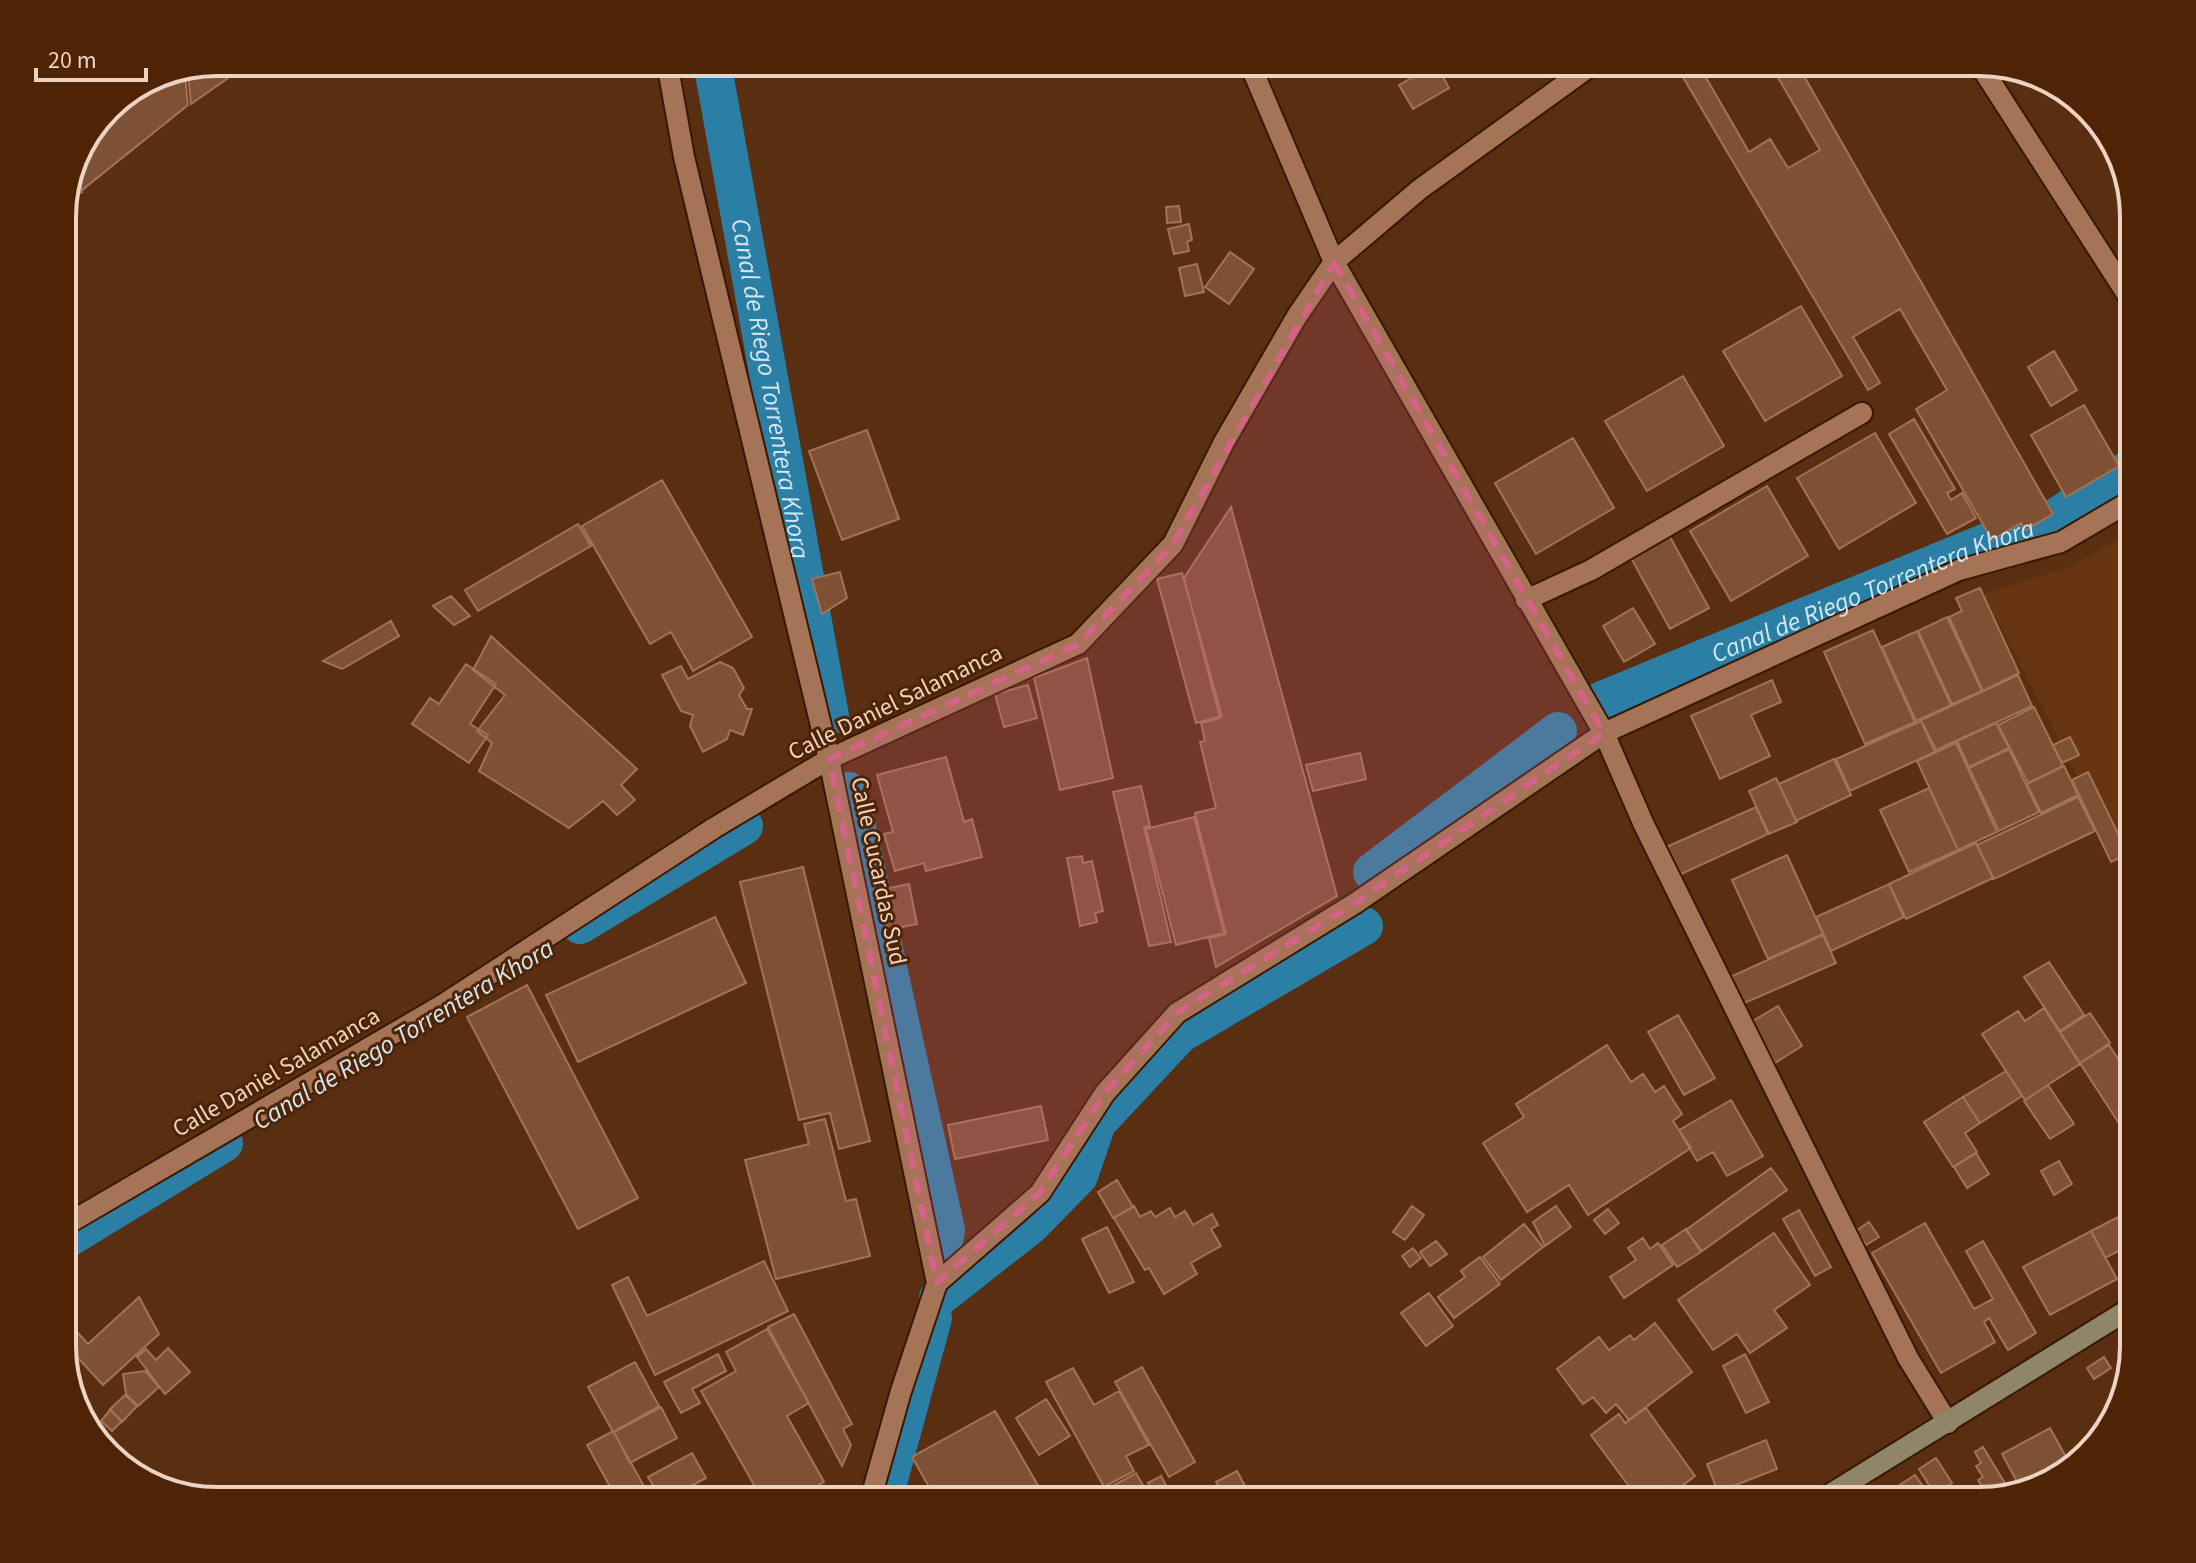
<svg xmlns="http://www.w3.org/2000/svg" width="2196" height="1563" font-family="'Source Sans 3',sans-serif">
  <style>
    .built { fill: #673512 }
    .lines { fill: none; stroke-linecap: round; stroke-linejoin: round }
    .canal { stroke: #2b7fa4; stroke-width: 38 }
    .building { fill: #7f5134; stroke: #a47355; stroke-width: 2 }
    .minor-casing { stroke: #381803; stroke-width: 24 }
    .secondary-casing { stroke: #381803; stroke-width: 24 }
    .minor { stroke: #a57456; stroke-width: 20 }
    .secondary { stroke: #8f866a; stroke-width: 20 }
    .marked { fill: #d46385; fill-opacity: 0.2; stroke: #d46385; stroke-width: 6; stroke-dasharray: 16 10; stroke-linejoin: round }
    .labels { text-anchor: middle; stroke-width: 6; stroke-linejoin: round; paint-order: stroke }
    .street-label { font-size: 24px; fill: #eed3c3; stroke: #4e2405 }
    .water-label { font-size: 26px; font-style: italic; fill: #d3e7f2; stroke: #4e2405 }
    .rim { fill: none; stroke: #eed3c3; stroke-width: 4 }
  </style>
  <rect width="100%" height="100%" fill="#592e11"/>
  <path class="built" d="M2134,530V886L1984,594L2069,567Z"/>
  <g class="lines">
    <g class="canal">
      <path id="s1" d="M712,62L830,716"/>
      <path id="s2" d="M1602,700L1984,543L2050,521L2134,466"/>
      <path d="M849,791L946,1230L944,1241"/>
      <path d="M1372,872L1558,731"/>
      <path d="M580,925L744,826"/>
      <path d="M62,1242L224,1143"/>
      <path d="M938,1298L1031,1225L1079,1176L1097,1123L1180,1034L1364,926"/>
      <path d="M883,1501L933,1318"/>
    </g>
  </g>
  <path class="building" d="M217,62H251L191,104L188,73Z
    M1674,62H1697L1749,152L1770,139L1788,168L1820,150L1769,62H1796L2053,514L2025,530L2021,523L1992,540L1916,409L1947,390L1900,309L1853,337L1880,383L1868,390Z
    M1436,64L1449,88L1413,109L1399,85Z
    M185,74L188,105L82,190L73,167L78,149L106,112L111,113L114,101Z
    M72,172L82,192L64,202Z
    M1179,206L1181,222L1167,223L1166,207Z
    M1189,224L1192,240L1187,242L1189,251L1174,254L1168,229Z
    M1230,252L1254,269L1229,304L1205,287Z
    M1197,264L1204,292L1185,296L1179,268Z
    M1801,306L1842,376L1765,421L1723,351Z
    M2054,351L2077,390L2051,406L2028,367Z
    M1683,376L1724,446L1647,491L1605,421Z
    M2084,405L2119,466L2066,497L2031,435Z
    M1914,419L1955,489L1947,493L1951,500L1962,493L1976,518L1947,534L1889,434Z
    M867,430L899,519L842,540L809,451Z
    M1875,433L1916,503L1839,549L1797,478Z
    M1573,438L1614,508L1536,554L1495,483Z
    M662,480L752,637L693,671L671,632L650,644L582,526Z
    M1767,486L1808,556L1731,601L1690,531Z
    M1231,507L1337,896L1216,967L1209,938L1226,934L1195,813L1216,808L1200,742L1205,741L1201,723L1220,718L1184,578Z
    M578,524L591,546L478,611L465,590Z
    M1670,537L1709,608L1670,629L1631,558Z
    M840,572L847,598L822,614L812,579Z
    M1182,573L1222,716L1196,723L1157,579Z
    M1980,588L2019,673L1983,691L1949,617L1962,611L1956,598Z
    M451,596L470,616L454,625L433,606Z
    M1633,608L1655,644L1624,662L1603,626Z
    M1947,617L1982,691L1952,704L1918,631Z
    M391,621L399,636L342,669L323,661Z
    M1873,630L1915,722L1865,744L1824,652Z
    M1917,631L1951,705L1916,721L1882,647Z
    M491,636L637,769L621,785L635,800L617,815L603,801L569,828L479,771L492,743L477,731L505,695L473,670Z
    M1087,658L1113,778L1060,790L1034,678Z
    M720,662L733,668L744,688L739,695L747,709H752L743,735L730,730L727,739L703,752L690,726L693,715L681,711L662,675L681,666L688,679Z
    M466,664L496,684L470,724L488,735L469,763L412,724L430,698L439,704Z
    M2018,675L2032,706L1936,750L1921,720Z
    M1772,680L1781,702L1751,715L1770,756L1720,779L1691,716Z
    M1028,685L1037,718L1004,727L995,694Z
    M2034,707L2063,766L2028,783L1998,725Z
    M1921,721L1935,752L1850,791L1836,759Z
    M1996,723L2009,748L1969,767L1957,741Z
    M2070,737L2079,755L2062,763L2053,745Z
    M1956,743L1997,832L1958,850L1917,761Z
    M2009,749L2039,812L1999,831L1969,768Z
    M1360,753L1366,779L1313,791L1306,765Z
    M946,757L964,822L972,819L982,857L926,871L924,863L895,871L884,834L893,832L877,775Z
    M1834,759L1851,795L1796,821L1779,784Z
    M2064,766L2078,795L2041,813L2027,784Z
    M2088,772L2128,854L2111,862L2072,780Z
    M1776,778L1797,822L1769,834L1749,791Z
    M1141,786L1150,826L1144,827L1171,942L1149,946L1113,792Z
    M1929,788L1958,850L1909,872L1880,810Z
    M2078,797L2095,831L1994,879L1977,845Z
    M1756,807L1768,834L1677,876L1664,848Z
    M1194,817L1224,933L1176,945L1146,829Z
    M1976,843L1993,878L1906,919L1889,884Z
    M1787,855L1823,934L1768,959L1732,880Z
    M1082,856L1083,863L1092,861L1103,911L1095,913L1097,922L1080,926L1067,858Z
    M803,867L870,1141L839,1149L830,1113L799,1120L740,882Z
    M909,884L917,924L888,930L880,890Z
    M1889,884L1904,917L1831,951L1816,917Z
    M715,917L746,983L578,1062L546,995Z
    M1823,935L1836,963L1740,1005L1728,978Z
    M2049,962L2084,1015L2060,1031L2024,977Z
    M527,985L638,1198L578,1229L467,1017Z
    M1778,1006L1802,1046L1775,1063L1751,1022Z
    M2044,1008L2080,1064L2025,1100L1982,1034L2018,1011L2025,1021Z
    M2090,1013L2110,1043L2080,1063L2060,1032Z
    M1678,1015L1715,1078L1684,1095L1648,1032Z
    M1607,1045L1631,1082L1643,1074L1655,1092L1664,1086L1682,1114L1673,1121L1691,1148L1588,1215L1569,1185L1527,1212L1483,1143L1524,1117L1516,1104Z
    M2109,1045L2134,1083V1136L2129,1139L2080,1063Z
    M2006,1071L2022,1096L1980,1123L1963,1097Z
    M2048,1085L2074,1124L2050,1139L2024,1101Z
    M1963,1097L1980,1123L1965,1133L1977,1152L1953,1167L1924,1122Z
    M1731,1100L1763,1156L1727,1176L1713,1152L1697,1161L1679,1130Z
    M1041,1106L1048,1140L955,1159L948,1125Z
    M825,1119L846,1201L856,1199L870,1256L776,1279L745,1160L809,1144L804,1124Z
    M1976,1153L1989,1174L1967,1188L1954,1167Z
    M2059,1161L2072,1184L2054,1195L2041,1171Z
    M1771,1168L1787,1190L1702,1251L1686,1230Z
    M1117,1180L1133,1207L1113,1218L1098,1192Z
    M1134,1206L1140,1217L1151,1211L1155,1217L1170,1208L1175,1217L1185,1211L1193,1225L1212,1214L1218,1225L1211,1229L1221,1246L1191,1263L1197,1274L1164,1294L1149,1268L1145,1270L1114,1218Z
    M1412,1206L1424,1215L1405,1240L1393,1232Z
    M1556,1206L1571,1227L1545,1246L1533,1222Z
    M1608,1209L1619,1223L1605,1234L1594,1220Z
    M1799,1210L1831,1267L1815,1276L1783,1219Z
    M2118,1217L2132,1244L2105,1258L2091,1231Z
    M1869,1222L1879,1237L1866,1245L1856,1231Z
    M1925,1223L1974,1309L1993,1299L1966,1251L1983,1241L2036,1333L2008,1350L1989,1318L1984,1322L1995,1342L1941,1373L1872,1253Z
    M1524,1224L1543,1247L1501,1280L1483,1257Z
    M1107,1227L1134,1282L1109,1293L1082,1239Z
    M1686,1229L1701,1252L1677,1267L1662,1245Z
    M2091,1231L2117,1279L2050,1315L2023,1267Z
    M1774,1233L1810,1285L1774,1310L1787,1328L1750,1353L1737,1334L1713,1350L1678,1300Z
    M1643,1238L1650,1249L1658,1243L1673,1265L1624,1298L1610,1277L1636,1260L1628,1248Z
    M1436,1241L1447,1254L1430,1266L1420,1252Z
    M1413,1248L1421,1258L1410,1267L1402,1256Z
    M1480,1257L1500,1284L1454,1318L1438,1297L1465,1277L1461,1271Z
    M764,1261L788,1311L655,1375L612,1285L628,1277L647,1316Z
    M1429,1293L1453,1326L1426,1346L1401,1313Z
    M139,1297L159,1334L103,1385L66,1345L78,1333L88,1344Z
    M794,1314L852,1424L843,1429L851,1445L842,1466L768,1327Z
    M1655,1323L1692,1372L1629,1420L1616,1404L1606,1413L1593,1397L1583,1404L1557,1369L1599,1337L1609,1350L1630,1335L1634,1340Z
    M767,1329L809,1403L787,1416L824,1482L791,1501H763L701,1391L736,1371L726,1352Z
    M168,1348L190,1372L165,1394L137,1357L146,1349L156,1360Z
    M718,1354L726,1371L692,1389L700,1403L681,1413L664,1382Z
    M1745,1354L1769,1402L1746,1413L1723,1366Z
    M2104,1357L2111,1368L2094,1379L2087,1368Z
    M635,1362L659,1406L613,1432L588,1387Z
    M1142,1367L1195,1462L1169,1477L1115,1382Z
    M1073,1368L1094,1405L1119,1391L1149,1445L1126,1456L1134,1471L1104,1487L1046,1382Z
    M145,1371L159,1387L138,1406L126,1394L123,1374Z
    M125,1395L137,1406L122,1422L110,1409Z
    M1046,1399L1070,1436L1039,1455L1016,1418Z
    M661,1407L677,1438L630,1463L614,1432Z
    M1646,1408L1695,1476L1674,1492L1669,1486L1649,1501H1640L1591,1435L1619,1414L1625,1423Z
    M80,1409L109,1439L102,1445L83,1423Z
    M110,1410L122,1421L112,1431L101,1421Z
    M995,1411L1047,1501H937L912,1457Z
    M2050,1428L2071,1466L2048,1485L2022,1491L2002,1454Z
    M613,1431L649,1495L638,1501H618L587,1445Z
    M1766,1440L1777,1469L1718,1492L1707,1464Z
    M1983,1447L2011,1493L1989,1499L1978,1480L1983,1477L1976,1466L1981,1463L1975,1452Z
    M692,1453L706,1478L662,1501L648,1477Z
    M1936,1458L1952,1483L1934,1493L1919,1469Z
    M1237,1471L1253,1501H1227L1216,1482Z
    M1136,1473L1152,1501H1114L1107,1489Z
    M1915,1475L1932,1499L1891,1501L1886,1494Z
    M1161,1476L1169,1491L1157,1498L1148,1483Z"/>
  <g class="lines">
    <g class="minor-casing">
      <path id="minor" d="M667,62L684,157L829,759L937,1283L901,1391L870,1501
        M1249,62L1334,262L1604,733L1644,825L1908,1358L1948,1423
        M1978,62L2134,305
        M1526,600L1591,570L1862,413
        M62,1227L444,1004L714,828L829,759L1078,644L1173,544L1224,442L1297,316L1334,262L1420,189L1596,62
        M937,1283L1040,1193L1105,1093L1177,1013L1354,904L1604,733L1959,570L2061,542L2134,499"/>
    </g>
    <g class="secondary-casing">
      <path id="secondary" d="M1819,1501L2134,1306"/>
    </g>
    <use href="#minor" class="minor"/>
    <use href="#secondary" class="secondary"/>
  </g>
  <path class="marked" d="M1334,262L1604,733L1354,904L1177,1013L1105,1093L1040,1193L937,1283L829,759L1078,644L1173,544Z"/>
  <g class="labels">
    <g class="street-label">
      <text transform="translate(895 702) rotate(-26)" y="8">Calle Daniel Salamanca</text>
      <text transform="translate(879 871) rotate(78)" y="8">Calle Cucardas Sud</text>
      <text transform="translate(276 1072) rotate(-30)" y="8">Calle Daniel Salamanca</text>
    </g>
    <g class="water-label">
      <text dy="9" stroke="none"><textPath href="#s1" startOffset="332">Canal de Riego Torrentera Khora</textPath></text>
      <text dy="9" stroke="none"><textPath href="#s2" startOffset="292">Canal de Riego Torrentera Khora</textPath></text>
      <text transform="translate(403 1034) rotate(-31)" y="9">Canal de Riego Torrentera Khora</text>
    </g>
  </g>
  <path d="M0 0H2196V1563H0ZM217 76H1979A141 141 0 0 1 2120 217V1346A141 141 0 0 1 1979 1487H217A141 141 0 0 1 76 1346V217A141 141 0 0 1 217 76Z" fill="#4e2405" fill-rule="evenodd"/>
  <path class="rim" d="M217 76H1979A141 141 0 0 1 2120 217V1346A141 141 0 0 1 1979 1487H217A141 141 0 0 1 76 1346V217A141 141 0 0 1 217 76Z"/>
  <path d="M36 68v12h110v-12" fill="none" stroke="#eed3c3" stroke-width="4"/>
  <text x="48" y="68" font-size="24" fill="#eed3c3" stroke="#4e2405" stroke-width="6" paint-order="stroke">20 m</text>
</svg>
